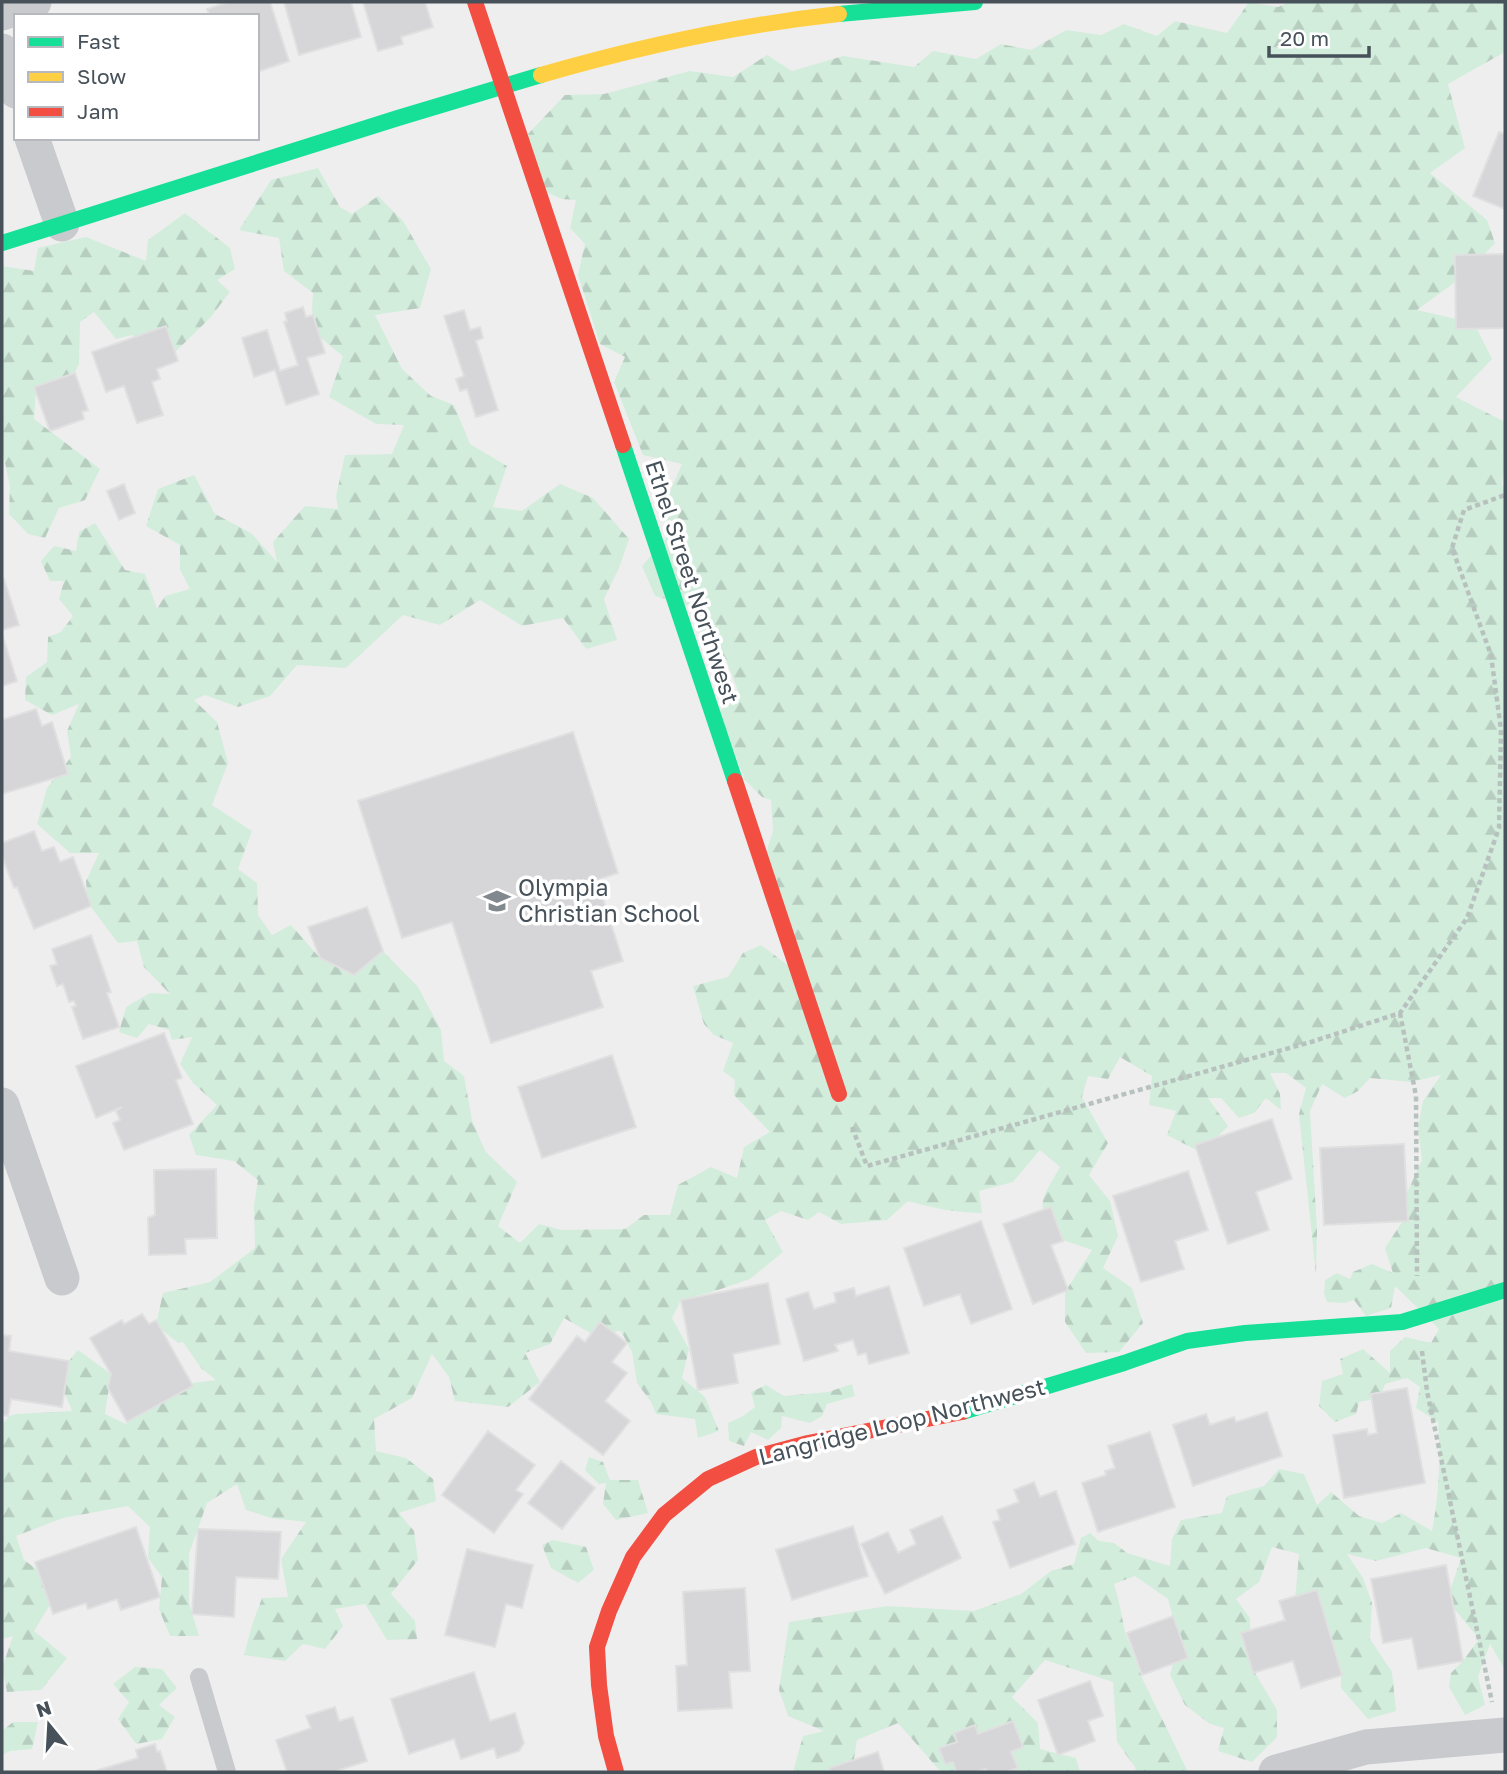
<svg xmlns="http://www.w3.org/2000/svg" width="1507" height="1774" font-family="'Golos Text',sans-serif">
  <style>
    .forest { fill: url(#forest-firs) }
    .building { fill: #d6d6d8; stroke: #e0e0e1; stroke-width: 2 }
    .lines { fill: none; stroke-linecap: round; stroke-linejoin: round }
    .path { stroke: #b7c2be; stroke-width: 4.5; stroke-dasharray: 5 3.5; stroke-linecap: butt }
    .lane { stroke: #c8cacd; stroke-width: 18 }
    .street { stroke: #c8cacd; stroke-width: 35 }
    .fast { stroke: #16e098; stroke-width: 16 }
    .slow { stroke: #ffcf43; stroke-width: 16 }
    .jam { stroke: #f24e42; stroke-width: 16 }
    .labels { text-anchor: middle; stroke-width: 7; stroke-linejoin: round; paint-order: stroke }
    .street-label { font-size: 23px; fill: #46515a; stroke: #fff }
    .poi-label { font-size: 23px; fill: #46515a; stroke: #fff; text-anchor: start }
  </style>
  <defs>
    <pattern id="forest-firs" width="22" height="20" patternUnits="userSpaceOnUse" patternTransform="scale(1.75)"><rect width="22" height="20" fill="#d3eddd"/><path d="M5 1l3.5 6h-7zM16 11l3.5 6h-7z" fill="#b6cdc0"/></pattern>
  </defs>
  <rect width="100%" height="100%" fill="#efeeee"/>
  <path class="forest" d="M1249,2L1278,7L1289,2H1505V52L1448,84L1465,148L1430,173L1487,220L1495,243L1466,274L1417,310L1474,323L1492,359L1456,397L1505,422V460L1502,485L1505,488V1670L1490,1644L1478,1677L1485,1705L1465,1715L1449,1687L1451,1673L1463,1661L1479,1639L1447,1600L1461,1558L1426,1548L1376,1561L1347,1554L1363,1578L1372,1603L1370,1639L1392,1672L1396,1711L1368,1719L1341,1688V1674L1293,1624L1299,1554L1272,1547L1259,1582L1236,1599L1250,1618L1251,1663L1254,1671L1277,1710V1737L1252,1762L1218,1751L1224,1728L1210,1724L1185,1705L1170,1675L1179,1640L1168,1599L1135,1576L1114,1584L1119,1602L1125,1632L1143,1680L1188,1772H1136L1135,1767L1117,1742L1113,1682L1045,1660L1012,1697L1038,1723L1040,1749L1076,1758L1080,1772H941L898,1723L857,1740L852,1772H793L803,1736L824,1731L788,1716L779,1690L789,1622L887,1606L974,1611L1021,1594L1051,1571L1074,1564L1081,1538L1090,1533L1099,1541L1114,1543L1127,1553L1170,1566L1172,1539L1181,1520L1222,1513L1227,1496L1264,1486L1279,1469L1304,1474L1317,1505L1331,1492L1359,1516L1382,1523L1401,1513L1432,1531C1439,1495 1441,1458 1438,1422L1416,1408L1420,1387L1407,1378L1385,1384L1380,1398L1359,1402L1356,1414L1335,1422L1319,1406L1322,1381L1343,1374L1340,1359L1363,1349L1390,1373V1351L1405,1337L1431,1343L1439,1329L1395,1286L1391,1308L1366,1316L1354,1300L1345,1303L1327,1302L1324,1293L1325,1280L1337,1273L1350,1279L1353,1272L1372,1264L1393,1273L1385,1248L1402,1222L1407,1193L1422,1160L1418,1128L1423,1101L1441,1075L1411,1082L1370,1078L1358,1091L1345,1098L1322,1084L1310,1111L1317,1230L1316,1274L1299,1114L1306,1088L1286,1073H1270L1280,1094L1281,1110L1266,1098L1254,1113L1239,1118L1221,1098H1208L1228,1126L1202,1153L1167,1135L1176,1111L1149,1105L1152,1076L1120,1057L1108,1079L1088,1076L1082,1097L1108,1143L1089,1175L1110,1201L1118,1236L1103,1268L1132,1288L1143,1323L1119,1352L1086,1353L1065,1322V1292L1092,1250L1051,1236C1037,1198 1041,1201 1060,1167L1040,1150L1013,1182L979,1191L982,1213C957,1213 932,1208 908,1201L887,1220L841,1224L819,1212L808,1220L781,1211L765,1220L783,1252L750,1279L715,1291L681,1300L672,1318L689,1349L682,1378L705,1397L719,1431L698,1438L695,1419L656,1414L651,1402L637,1383L632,1352L621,1331L592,1334L564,1318L550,1344L525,1353L540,1382L508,1407L455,1401L449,1377L432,1354L412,1398L374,1419L376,1451L406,1458L433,1479L436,1501L399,1513L414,1531L418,1560L391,1594L415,1621L417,1639L387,1640L365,1604L335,1609L343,1626L325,1649L303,1644L285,1661L244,1655L252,1625L262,1598L288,1597L281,1559L306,1522L271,1518L246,1510L237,1484L207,1503L189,1554V1603L199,1636H170L159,1609L162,1577L148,1558L150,1527L128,1506L63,1518L16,1536L24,1560L46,1576L50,1605L34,1631L67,1658L41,1690L7,1692L2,1668L13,1636L2,1639V1425L9,1416L17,1414L72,1411L63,1389L68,1362L78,1350L111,1374L105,1414L126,1424L176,1385L216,1380L201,1368L183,1342L178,1343L156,1325L163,1293L210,1282L255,1248L254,1205L258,1180L234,1161L196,1155L189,1135L217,1105L193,1083L180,1064L192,1037L172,1040L169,1030L149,1024L137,1038L119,1032L126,1007L150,993L170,994L144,967L137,941L118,943L88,903L86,881L99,853H70L37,824L47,788L71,757L67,731L79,704L52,715L25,700L26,677L47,662L48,637L61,632L73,616L59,599L64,581H50L41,561L54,546L76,551L79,532L95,523L125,570L145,574L157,609L165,596L190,589L180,570V545L146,526L158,489L194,475L215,514L251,533L277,562L273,542L305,506L338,509L336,496L345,455L392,454L404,425L376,424L329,397L343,356C314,333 310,332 313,293L284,271L279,238L239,230L271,180L318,168L340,207L352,214L378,196L403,221L431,269L420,308L375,315L402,369L431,396L454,405L470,444L507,466L493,507L522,511L560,484L593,498L629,539L619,568L604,599L617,640L586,649L563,618L522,626L480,600L440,625L403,615L346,668L297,665L270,696L238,707L205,695L194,700L217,722L228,763L212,805L252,831L238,869L257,883L258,915L272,935L291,925L320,958L354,975L383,951L418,987L441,1030L444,1061L464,1076L472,1120L485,1151L517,1182L498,1226L520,1243L539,1224L562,1230L625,1229L644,1215H670L678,1185L711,1167L737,1178L744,1147L770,1132L734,1095L735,1080L723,1071L733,1043L714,1035L704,1024L693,986L728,977L743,953L761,945L789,966L766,853L773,831L771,800L762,797L745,780L718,712L740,696L725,657L701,636L698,605H686L655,596L642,566L667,537L666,500L682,464L643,455L614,382L625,357L600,344L578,275L585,244L570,228L576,200L562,199L530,185L528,134L565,95L604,94L690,71L733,77L767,55L792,71L843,56L914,67L933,51L976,59L1001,44L1031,50L1066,30L1101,35L1124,24L1157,36L1175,21L1227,33Z
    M185,213L230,248L235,269L217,280L230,292L210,318L169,358L132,335L116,339L94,312L80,322L79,364L69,384L36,390L34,419L100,469L85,500L59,508L45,538L28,534L9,514L10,486L2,449V266L34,271L38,248L86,237L146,261L148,240Z
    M852,1384L855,1396L827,1404L822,1416L810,1423L782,1416L781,1428L768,1440L751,1432L744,1446L729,1441L728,1423L743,1416L755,1407L751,1392L766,1385L784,1396L828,1392Z
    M589,1457L603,1462L610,1480H638L648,1513L616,1520L603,1504L606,1483L599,1484L585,1470Z
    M553,1540L586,1547L594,1570L578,1583L551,1568L542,1545Z
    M135,1667L162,1669L177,1688L159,1705L175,1717L162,1739L136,1744L118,1719L129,1702L113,1684Z
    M13,1722H38L32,1749L10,1751L2,1755V1731Z"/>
  <path class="building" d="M228,2H270L289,61L257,72V16H210L207,9Z
    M284,2H351L361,37L299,55Z
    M363,2H425L433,27L401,37L403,44L378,51Z
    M1499,132L1505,134V209L1473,196Z
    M1505,254V328L1456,329L1455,255Z
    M303,307L306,317L313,315L325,353L307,358L319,394L286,405L275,370L254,377L242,338L267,330L280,371L298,365L284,322L287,321L285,313Z
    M464,310L470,330L480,327L483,338L476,341L498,410L476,417L467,389L460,391L456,379L464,376L444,316Z
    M166,326L178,361L157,369L160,379L152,382L163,415L137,423L124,386L106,392L92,352Z
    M75,373L88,410L82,412L84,419L50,431L34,387Z
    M124,484L135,513L119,520L107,491Z
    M4,579L19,625L2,630V580Z
    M2,634L17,681L2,686Z
    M36,709L42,726L52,722L68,774L2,794V720Z
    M573,732L618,873L597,880L623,961L591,971L603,1007L491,1043L452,922L402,938L358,801Z
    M34,831L42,851L54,847L60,862L73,857L90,902L91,906L34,929L17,887L14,888L2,856V843Z
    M367,907L383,951L354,975L320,958L308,927Z
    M91,935L111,992L107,993L119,1027L83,1039L72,1007L76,1006L74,1001L69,1002L63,984L57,986L50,966L57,964L52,949Z
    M164,1033L182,1078L176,1080L193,1124L124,1150L113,1123L120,1120L116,1111L122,1107L96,1118L76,1066Z
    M612,1055L636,1127L542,1158L518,1087Z
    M1272,1119L1292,1179L1256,1192L1269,1230L1228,1244L1195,1145Z
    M1404,1144L1408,1221L1324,1225L1320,1148Z
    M216,1169L217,1238L185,1239L186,1254L149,1255L148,1218L155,1215L154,1170Z
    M1188,1171L1208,1230L1175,1241L1184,1269L1141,1282L1113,1196Z
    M1051,1207L1063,1241L1051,1245L1068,1290L1033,1304L1003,1224Z
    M981,1221L1012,1309L971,1324L960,1294L924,1306L904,1248Z
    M768,1283L780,1344L733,1354L738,1383L698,1390L681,1300Z
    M889,1286L909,1353L869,1364L866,1353L858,1355L853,1340L835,1345L838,1351L804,1361L786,1299L808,1292L814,1309L836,1302L834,1293L854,1288L856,1296Z
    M142,1314L149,1324L156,1320L193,1386L127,1422L108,1388L111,1374L90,1338L122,1320L124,1324Z
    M600,1322L627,1343L612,1362L627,1373L605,1401L630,1421L603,1455L529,1399L577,1336L585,1342Z
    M2,1335L11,1336L9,1351L69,1361L62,1407L11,1399L8,1416L2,1415Z
    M1407,1388L1425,1483L1344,1498L1333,1435L1367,1429L1368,1435L1377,1433L1371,1394Z
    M1267,1412L1282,1456L1193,1486L1173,1425L1206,1414L1210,1425L1234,1417L1236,1422Z
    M488,1431L535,1465L516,1490L523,1494L494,1533L442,1495Z
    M1150,1432L1175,1507L1098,1532L1082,1483L1106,1475L1105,1471L1115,1468L1108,1446Z
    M561,1461L595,1488L562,1529L528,1503Z
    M1034,1482L1040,1497L1056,1491L1075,1544L1010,1568L993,1522L1000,1520L997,1510L1019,1502L1014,1490Z
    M942,1516L961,1558L885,1594L861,1544L888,1532L898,1553L916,1544L910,1530Z
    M853,1526L868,1576L792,1600L776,1550Z
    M136,1527L160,1597L121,1610L117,1599L88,1609L86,1603L53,1614L35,1562Z
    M198,1529L281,1532L278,1579L236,1577L234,1617L192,1614Z
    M467,1549L533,1565L522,1608L506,1604L495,1647L445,1635Z
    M1446,1565L1463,1661L1418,1669L1412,1638L1383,1643L1371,1579Z
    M745,1588L750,1671L729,1672L732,1708L678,1711L676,1666L687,1665L683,1592Z
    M1317,1590L1342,1675L1301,1688L1293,1661L1253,1673L1241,1633L1285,1620L1279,1601Z
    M1173,1616L1188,1658L1142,1675L1127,1633Z
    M474,1672L490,1721L515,1713L524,1743L519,1751L497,1758L494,1748L461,1759L454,1739L409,1754L391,1699Z
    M1090,1681L1103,1716L1088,1721L1095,1741L1058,1755L1038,1700Z
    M335,1707L339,1721L353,1717L367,1761L333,1772H287L276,1740L311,1728L306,1716Z
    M1013,1721L1023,1747L1011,1752L1018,1768L1006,1772H987L986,1769L976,1772H956L953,1762L945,1764L939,1748L957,1742L954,1733L975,1725L978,1734Z
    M155,1744L157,1752L160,1751L167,1772H99L98,1770L138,1758L136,1750Z
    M878,1752L884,1772H831L829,1768Z"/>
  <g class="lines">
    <path class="path" d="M1400,1013L1416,1096L1417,1276
      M852,1127L867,1166L1311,1042L1400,1013L1467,918L1499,828L1501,730L1491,655L1452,548L1464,510L1505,495
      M1422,1351L1427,1391L1492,1702"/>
    <path class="lane" d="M199,1677L227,1772"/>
    <path class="street" d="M2,13L34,2
      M2,51L16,91
      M32,138L62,224
      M2,1105L62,1278
      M1276,1772L1366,1747L1505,1735"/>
    <path class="fast" d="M839,14L975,2
      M2,243L398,118L541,75
      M623,445L735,781
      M962,1412L1124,1363L1187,1341L1245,1333L1402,1322L1505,1290"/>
    <path class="slow" d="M541,75C638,47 738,25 839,14"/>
    <path class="jam" d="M475,2L623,445
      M735,781L839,1094
      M616,1772L606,1736L599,1685L597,1647L609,1611L633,1557L664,1515L708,1479L756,1457L808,1443L962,1412"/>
  </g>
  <defs>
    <g id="school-bare" transform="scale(2.1)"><path d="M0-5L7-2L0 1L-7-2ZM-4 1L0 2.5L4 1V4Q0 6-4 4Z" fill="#81888e" stroke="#fff" stroke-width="2.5" paint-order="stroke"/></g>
  </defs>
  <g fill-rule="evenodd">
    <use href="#school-bare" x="497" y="901"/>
  </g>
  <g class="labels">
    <g class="street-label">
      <text transform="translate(692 582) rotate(72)" y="8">Ethel Street Northwest</text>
      <text transform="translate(902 1422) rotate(-14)" y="8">Langridge Loop Northwest</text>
    </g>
    <g class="poi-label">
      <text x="518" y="896">Olympia<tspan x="518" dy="26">Christian School</tspan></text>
    </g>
  </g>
  <rect width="1507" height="1774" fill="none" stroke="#46515a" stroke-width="7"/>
  <rect x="14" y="14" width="245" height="126" fill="#ffffff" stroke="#b5b9bd" stroke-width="2"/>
  <rect x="28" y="37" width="35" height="10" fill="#16e098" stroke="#b5b9bd" stroke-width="2"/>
  <text x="77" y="49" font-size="21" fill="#46515a">Fast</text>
  <rect x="28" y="72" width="35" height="10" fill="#ffcf43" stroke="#b5b9bd" stroke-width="2"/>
  <text x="77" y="84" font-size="21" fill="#46515a">Slow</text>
  <rect x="28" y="107" width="35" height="10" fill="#f24e42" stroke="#b5b9bd" stroke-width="2"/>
  <text x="77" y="119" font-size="21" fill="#46515a">Jam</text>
  <g transform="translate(49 1725) rotate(342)" stroke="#ffffff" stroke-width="5" paint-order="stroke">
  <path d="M0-5L12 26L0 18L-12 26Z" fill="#46515a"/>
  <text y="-10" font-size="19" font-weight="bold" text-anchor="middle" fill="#46515a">N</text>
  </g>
  <path d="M1269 46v10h100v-10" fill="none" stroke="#46515a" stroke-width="3.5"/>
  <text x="1280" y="46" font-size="21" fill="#46515a" stroke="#ffffff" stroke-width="5" paint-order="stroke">20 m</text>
</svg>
